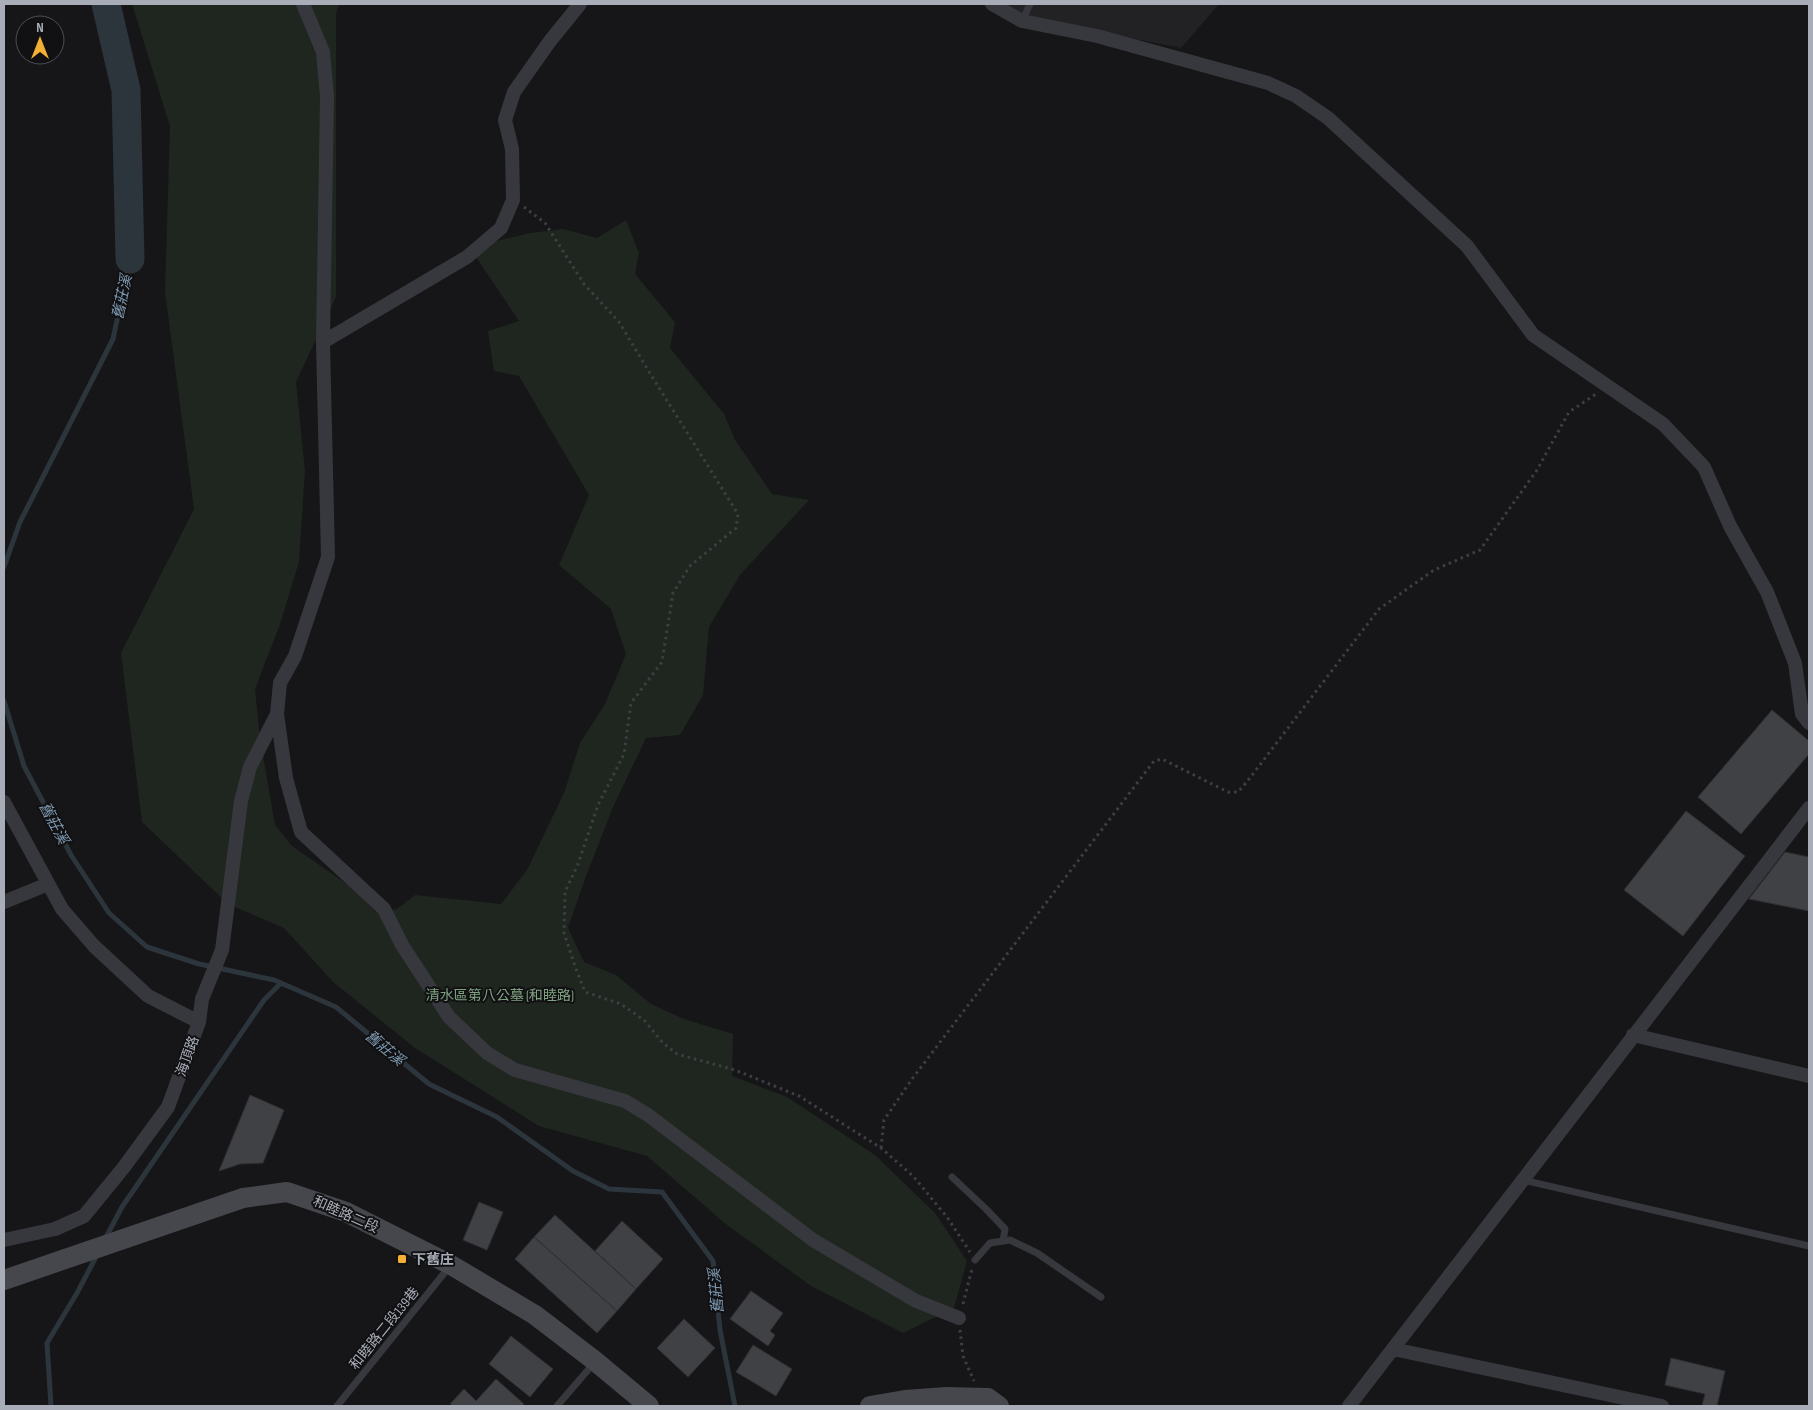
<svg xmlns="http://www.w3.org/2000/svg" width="1813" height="1410" font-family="'Sofia Sans Condensed','Noto Sans TC',sans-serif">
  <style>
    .built { fill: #222225 }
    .green { fill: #1e261f }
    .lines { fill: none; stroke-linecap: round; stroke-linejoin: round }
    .stream { stroke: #2c353c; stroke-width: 5 }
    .river { stroke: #2c353c; stroke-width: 29 }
    .building { fill: #404145; stroke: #303034 }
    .path { stroke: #3d3f44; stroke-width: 3; stroke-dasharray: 2.5 4; stroke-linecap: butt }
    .lane { stroke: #37383d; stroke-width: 7 }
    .street { stroke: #37383d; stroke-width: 14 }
    .secondary { stroke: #45474d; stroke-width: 20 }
    .poi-dot { fill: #f2b134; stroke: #111113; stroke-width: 2 }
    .labels { text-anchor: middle; stroke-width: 4; stroke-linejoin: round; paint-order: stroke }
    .park-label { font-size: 14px; fill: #7fa381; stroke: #111113 }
    .street-label { font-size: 14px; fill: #a8adb8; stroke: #111113 }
    .poi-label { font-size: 14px; font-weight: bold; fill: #a8adb8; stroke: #111113; text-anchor: start }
    .water-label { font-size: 15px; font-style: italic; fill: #7f9bb3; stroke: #111113 }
  </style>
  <rect width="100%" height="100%" fill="#161618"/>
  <path class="built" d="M996,4H1219L1181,48L1006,14Z"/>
  <path class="green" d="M132,4H339L336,13V297L296,382L305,471L299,562L279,627L255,689L260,738L275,825L292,846L351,887L376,912L397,909L415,895L501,904L527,870L564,793L580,743L605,704L626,654L611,609L559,565L589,495L519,376L494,371L488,331L519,321L476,257L484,244L530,233L563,229L597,238L626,220L639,253L635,274L675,322L670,348L724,414L735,440L772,494L809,500L740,575L709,627L703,695L680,735L646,738L613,807L585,879L568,928L584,962L616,975L651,1004L684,1019L733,1034L732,1076L787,1097L875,1155L935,1213L967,1261L954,1308L903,1333L811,1286L727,1225L647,1156L539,1126L415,1048L333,982L284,928L228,904L142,822L121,653L194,509L165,292L170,126Z"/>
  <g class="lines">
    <path class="stream" d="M4,567L20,522L113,339L130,259
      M4,701L24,766L71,855L109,913L147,947L199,964L274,980L336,1007L429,1084L497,1117L573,1171L609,1189L662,1192L713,1261L720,1330L735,1406
      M105,1239L122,1207L264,1000L281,983
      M51,1406L47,1343L77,1293L97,1255"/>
    <path class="river" d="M106,4L126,90L130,259"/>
  </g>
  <path class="building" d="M1772,710L1809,741V754L1741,834L1698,797Z
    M1686,811L1745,856L1683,936L1624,890Z
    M1785,852L1809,857V911L1749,899Z
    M250,1095L284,1110L263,1163L240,1164L219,1171Z
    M479,1202L503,1212L487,1250L463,1240Z
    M555,1215L636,1289L617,1311L534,1237Z
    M622,1221L663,1259L636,1289L595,1251Z
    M534,1237L617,1311L597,1333L515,1259Z
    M751,1291L783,1313L770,1331L775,1335L768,1346L730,1319Z
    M684,1319L715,1348L688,1377L657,1348Z
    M511,1336L553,1369L530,1397L489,1364Z
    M753,1345L792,1369L776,1396L736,1372Z
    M1671,1358L1725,1371L1717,1406H1702L1705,1394L1665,1385Z
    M496,1379L524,1404L522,1406H453L450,1404L464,1389L476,1401Z"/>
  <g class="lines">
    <path class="path" d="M524,207L545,223L584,284L619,322L651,375L738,514L736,528L690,566L673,593L662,662L631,703L624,754L598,805L578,864L565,892L564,933L576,969L585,992L621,1004L644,1020L663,1043L677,1054L735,1070L799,1096L881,1148L913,1176L947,1217L970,1252
      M881,1148L884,1120L912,1079L1154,761L1162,759L1228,792H1238L1246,783L1379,609L1434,570L1480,550L1537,470L1569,412L1596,394
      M963,1304L972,1269
      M960,1330L963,1356L974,1381"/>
    <path class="lane" d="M1022,21L1030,4
      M952,1177L986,1209L1005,1229L1003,1241
      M1523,1180L1809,1246
      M975,1260L990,1243L1010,1240L1037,1253L1101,1297
      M337,1406L450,1266
      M557,1406L594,1363"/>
    <path class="street" d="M992,4L1022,21L1097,36L1268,83L1296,96L1328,118L1467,246L1533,335L1663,424L1704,467L1730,526L1767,592L1795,663L1802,714L1809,723
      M323,342L467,257L501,228L513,200L512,149L505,120L514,92L550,41L580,4
      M277,714L286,778L301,832L384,909L402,945L449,1017L487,1053L515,1070L625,1101L648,1115L813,1240L916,1301L959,1318
      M4,802L62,909L94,946L148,996L199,1022L168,1107L124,1167L84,1216L55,1229L4,1240
      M4,902L48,884
      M199,1022L202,999L222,950L241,801L250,767L277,714L280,683L295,656L328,557L323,342L327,96L323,52L303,4
      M1633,1035L1809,1076
      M1393,1349L1662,1406
      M1349,1406L1809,808"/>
    <path class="secondary" d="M4,1280L243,1198L287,1192L346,1212L451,1265L535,1315L595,1361L649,1406
      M870,1406L905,1400L947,1397L988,1398L999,1406"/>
  </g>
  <rect class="poi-dot" x="397" y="1254" width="10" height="10" rx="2.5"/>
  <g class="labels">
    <g class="park-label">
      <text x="500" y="1000">清水區第八公墓 (和睦路)</text>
    </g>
    <g class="street-label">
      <text transform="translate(187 1056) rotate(-70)" y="5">海頂路</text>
      <text transform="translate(346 1214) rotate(24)" y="5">和睦路二段</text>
      <text transform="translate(384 1328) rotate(-51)" y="5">和睦路二段139巷</text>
    </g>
    <g class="poi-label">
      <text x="412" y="1264">下舊庄</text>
    </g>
    <g class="water-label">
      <text transform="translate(122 297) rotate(-78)" y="5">舊莊溪</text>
      <text transform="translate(54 823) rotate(62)" y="5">舊莊溪</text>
      <text transform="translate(385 1048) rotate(40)" y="5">舊莊溪</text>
      <text transform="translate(716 1291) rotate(-95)" y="5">舊莊溪</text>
    </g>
  </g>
  <rect width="1813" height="1410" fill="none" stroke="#a8adb8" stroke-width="10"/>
  <g transform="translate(40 40)"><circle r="24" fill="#111113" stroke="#4d4f55"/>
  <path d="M0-4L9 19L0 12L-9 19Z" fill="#f2b134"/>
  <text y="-8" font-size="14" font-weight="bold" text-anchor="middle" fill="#a8adb8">N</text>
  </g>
</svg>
